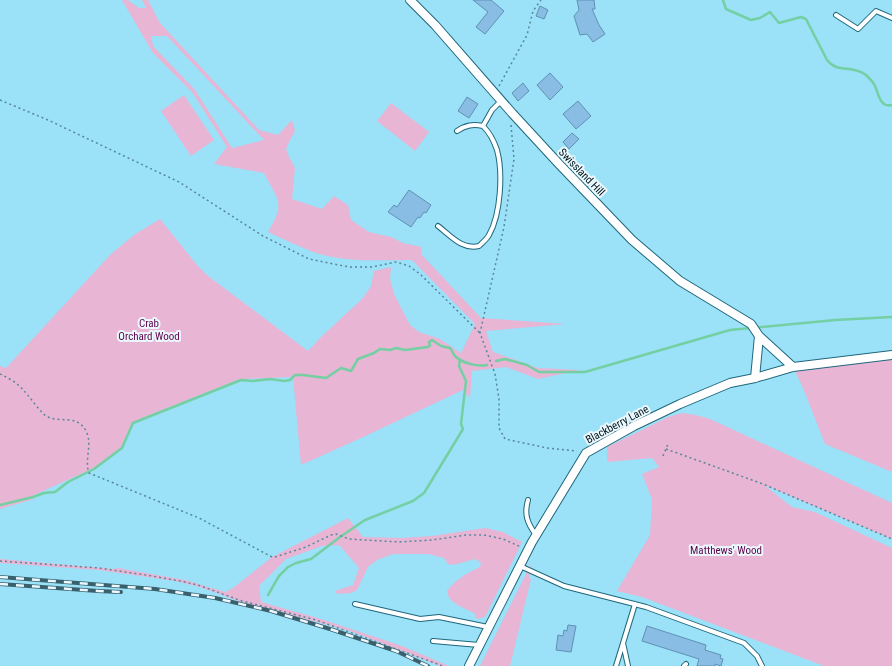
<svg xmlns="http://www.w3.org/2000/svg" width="892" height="666" font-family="'Roboto Condensed',sans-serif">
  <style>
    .green { fill: #e8b5d5; fill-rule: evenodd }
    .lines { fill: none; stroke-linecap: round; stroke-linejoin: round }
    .stream { stroke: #74cfa2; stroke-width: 2.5 }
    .building { fill: #89bde3; stroke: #5f91b5 }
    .lane-casing { stroke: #1e677c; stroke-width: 6 }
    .street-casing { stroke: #1e677c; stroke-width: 10 }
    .path { stroke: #578798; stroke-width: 1.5; stroke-dasharray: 2 3; stroke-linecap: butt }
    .lane { stroke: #fff; stroke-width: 4 }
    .street { stroke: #fff; stroke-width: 8 }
    .rail-casing { stroke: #39606d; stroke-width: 4 }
    .rail { stroke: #ebf8fd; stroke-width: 2.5; stroke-dasharray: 8; stroke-linecap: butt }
    .labels { text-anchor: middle; stroke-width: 4; stroke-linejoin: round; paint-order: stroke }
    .street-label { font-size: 11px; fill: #00141c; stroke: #ebf8fd }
    .park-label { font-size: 11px; fill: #5f034a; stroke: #ebf8fd }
  </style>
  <rect width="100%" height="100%" fill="#9be1f8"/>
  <path class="green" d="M122,0H128L139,8H146L142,0H148L160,23L259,130L278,135L292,120L295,131L289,142L286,149L289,157L295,168L292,199L322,209L334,196L348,205L351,220L369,232L391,237L403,243L422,247L421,254L481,318L566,324L486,331L493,352L538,368L580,370L538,379L506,367L472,371L470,398L463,390L361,438L301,465L293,377L240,379L132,422L121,447L94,468L32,496L34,499L0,509V366L6,368L111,254L134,235L160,219L197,265L208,276L308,351L321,337L363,298L371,286L374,271L391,267L390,279L394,294L410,325L419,332L440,339L461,353L475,324L412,260C379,260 345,263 313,252C298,246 283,239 268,232C286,202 278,201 264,173L214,164L227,147L192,92L153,53ZM151,36H167L264,140L232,148L195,90L153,46Z
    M184,95L214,140L191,156L161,111Z
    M391,103L429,132L415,151L377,121Z
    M892,355V472L825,444L803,388L793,367Z
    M682,413L696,415L710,419L892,503V539L764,485L792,507L815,512L892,548V666H824L642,597L617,591L650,535L652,499L642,474L659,467L652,458L607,462V447L668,417Z
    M348,518L363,537L401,538L432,536L485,528L503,532L522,542L485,617L476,619L475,614C465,607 449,605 447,591C456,579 467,573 480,567L481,563L475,559L453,565L448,564L444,558L428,554H393L377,560L368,567L357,590L351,593L337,594L335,591L353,585L359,568L339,545L322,546L286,559L259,586L261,602L321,619L402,646L449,666H440L350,631L238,601L200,587L175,581L98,570L0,563V559L114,569L118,568L185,580L225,592L233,588L272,557Z
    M531,564L529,578L531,579L510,666H480Z"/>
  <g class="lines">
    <path class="stream" d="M723,0L726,9L751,20L760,18L770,12L779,23L801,17L806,19L827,60C838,74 851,64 866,75C868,77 872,81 874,84C879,93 879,108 892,105
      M496,361L505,359L527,365L539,372H585L730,330L835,320L892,317
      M0,505L33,497L44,493L55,492L68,482L94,469L122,448L133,423L241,380L253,381L270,379L284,381L290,380L295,375H303L326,378L341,368L351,371L358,359L374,353L380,349L390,350L396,348L405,350L428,347L430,345L429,342L432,340L441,346L450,348C452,350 453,354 455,356C462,363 477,367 487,365
      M268,595L279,576L288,567L296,563L311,559L340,537L365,520L413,501L424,493L463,429L461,424L466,381L459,366L460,360"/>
  </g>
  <path class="building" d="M473,0H491L504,11L485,34L476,27L488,12Z
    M577,0H594L595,9H592L599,25L605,34L593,42L587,34L580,35L574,16L579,10Z
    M540,6L548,10L544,19L536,16Z
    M550,73L563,87L550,100L537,85Z
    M523,83L529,91L518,101L512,93Z
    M467,97L478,104L469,118L458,111Z
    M578,101L591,116L576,129L563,114Z
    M572,133L579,139L569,149L563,142Z
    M409,190L431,205L426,213L424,212L420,218L418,217L411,227L388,212L394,205L397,207Z
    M568,625L576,626L571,652L556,650L558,635L563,636L564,630L567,631Z
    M647,626L706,645L705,650L721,655L720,658L723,659L721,666L715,664V666H697L699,659L642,641Z"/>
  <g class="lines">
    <g class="lane-casing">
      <path id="lane" d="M836,15L858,29L876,11L892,18
        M457,131C466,125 473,124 483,126
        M438,226C451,236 462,250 479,246C482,243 487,239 489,235C501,214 503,172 497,150C494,141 489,132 483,126L492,110L501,101
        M528,500C524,514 527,523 536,535
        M520,566L564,586L646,607L744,643L757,656L762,666
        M355,604L420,619L439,617L488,627
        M433,641L479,645
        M623,643L628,666
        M616,666L635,604
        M684,666L686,664"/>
    </g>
    <g class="street-casing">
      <path id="street" d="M410,0L435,25L512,113L559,164L632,240L680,281L751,324L759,336L793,367
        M755,378L759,336
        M469,666L532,542L586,453L634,426L680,404L730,383L755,378L793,367L892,355"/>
    </g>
    <path class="path" d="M499,86L527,35L533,11L541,0
      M0,100L48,120L179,182L263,236L309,259L349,267H372L396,262L409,266L420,274L480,333
      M511,125L514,159L504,227L480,333L495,374L499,399V428L505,439L547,448L577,451
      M0,374C9,378 19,384 25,392C31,398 41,414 48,417C61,423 77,414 86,431C93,444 84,460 89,473L199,518L272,557H275L306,547L331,535L336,534L349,539L399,542L432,540L466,535H484L503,539L521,547
      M666,449L763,484L892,539
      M663,456L668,444
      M0,561L99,568L152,576L185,582L201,586L239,600L316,620L443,666"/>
    <use href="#lane" class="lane"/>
    <use href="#street" class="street"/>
    <g class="rail-casing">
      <path id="rail" d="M0,577L155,589L215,598L271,611L330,629L396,651L428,666
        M0,584L98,591L121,592"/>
    </g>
    <use href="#rail" class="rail"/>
  </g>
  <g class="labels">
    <g class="street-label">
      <text transform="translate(582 172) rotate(46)" y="4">Swissland Hill</text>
      <text transform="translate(617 424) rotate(-28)" y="4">Blackberry Lane</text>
    </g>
    <g class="park-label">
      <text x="149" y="327">Crab<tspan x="149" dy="13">Orchard Wood</tspan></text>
      <text x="726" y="554">Matthews' Wood</text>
    </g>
  </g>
</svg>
